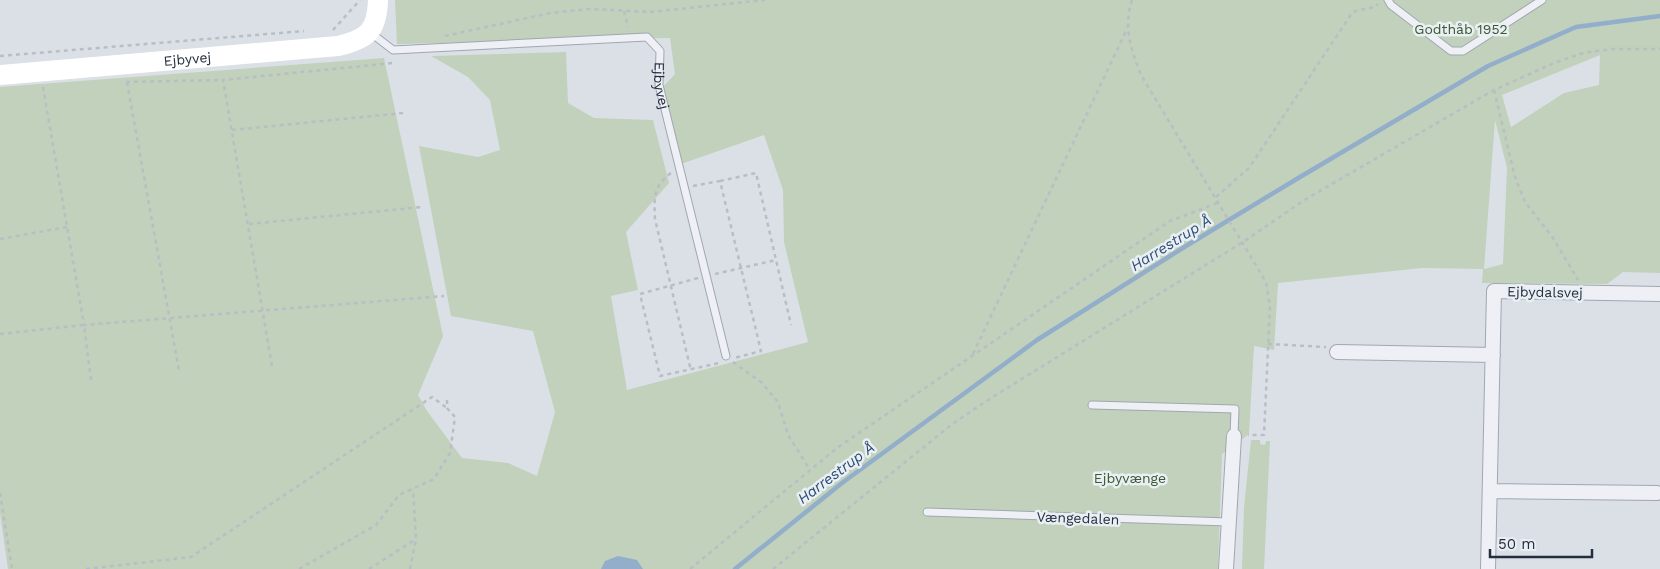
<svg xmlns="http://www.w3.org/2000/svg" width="1660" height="569" font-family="'Work Sans',sans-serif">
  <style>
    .green { fill: #c1d1bb; fill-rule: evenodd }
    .water { fill: #92aeca }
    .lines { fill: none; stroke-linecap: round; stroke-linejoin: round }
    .stream { stroke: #92aeca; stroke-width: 4.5 }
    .lane-casing { stroke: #a0a7b1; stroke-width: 9 }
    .street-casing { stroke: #a0a7b1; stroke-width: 16 }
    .path { stroke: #b9bec5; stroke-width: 2.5; stroke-dasharray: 4 4; stroke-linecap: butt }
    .lane { stroke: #eef0f5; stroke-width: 7 }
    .street { stroke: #eef0f5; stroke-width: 14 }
    .secondary { stroke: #fff; stroke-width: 20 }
    .labels { text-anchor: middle; stroke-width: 5; stroke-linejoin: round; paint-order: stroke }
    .park-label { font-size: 14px; fill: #395a30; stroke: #eaeff4 }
    .street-label { font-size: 14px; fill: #242e3e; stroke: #eaeff4 }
    .water-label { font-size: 15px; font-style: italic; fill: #2b4d74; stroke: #eaeff4 }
  </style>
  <rect width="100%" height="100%" fill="#dbe0e7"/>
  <path class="green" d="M395,0H1660V273L1623,272L1607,284L1482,283L1483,269L1422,268L1278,283L1274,350L1254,346L1249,434L1222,454L1218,569H8L0,513V87L384,58L443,336L418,395L427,411L462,458L508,463L537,476L555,412L533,331L451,316L419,146L478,157L500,150L490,100L468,77L431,56L566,52L568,103L594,118L653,120L669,183L626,232L638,290L611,296L627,390L808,342L784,242L783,190L764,135L681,164L662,88L675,74L670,38L397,44ZM1600,55L1599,85L1564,93L1511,127L1502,95ZM1495,120L1507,168L1503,264L1484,269Z
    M1251,440H1260V444L1265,445L1266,441H1270L1264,569H1242L1244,507Z"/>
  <path class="water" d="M618,556L637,560L643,569H601L605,561Z"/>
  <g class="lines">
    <path class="stream" d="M735,569L842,483L1037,340L1186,246L1300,177L1488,66L1576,27L1660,16"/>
    <g class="lane-casing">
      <g id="lane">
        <path d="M1388,0L1391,5L1451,51H1463L1542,0"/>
        <path id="s1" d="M371,33L393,50L647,37L660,51L659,85L726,356"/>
        <path d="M1092,405L1235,409L1234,436"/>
        <path d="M927,512L1228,522"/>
      </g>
    </g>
    <g class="street-casing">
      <path id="street" d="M1337,352L1493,355
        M1490,491L1657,493
        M1226,569L1234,436
        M1488,569L1494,291L1660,294"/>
    </g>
    <path class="path" d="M1132,0C1123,26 1131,50 1141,75L1266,282L1270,306L1264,435H1248
      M624,11L628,27
      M333,30L360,0
      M445,36L550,13L590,9L650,12L765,0
      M0,56L304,31
      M126,82L223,80
      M127,82L179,371
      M43,87L84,325L444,296
      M1494,90L1515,177L1525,202L1553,238L1578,280
      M232,130L403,113
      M671,173C653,186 654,198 655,219L691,371
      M720,181L756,173L791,325
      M693,186L720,181L761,351L734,358
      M1216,197L1249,168L1352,13C1361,7 1370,11 1378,4
      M249,224L422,207
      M0,239L67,227
      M715,274L776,260
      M698,278L640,294L660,376L719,363
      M0,334L84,325L91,380
      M1268,344L1326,347
      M973,354L1127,29
      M733,362L761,382L778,402L788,435L810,470
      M272,366L223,80L393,63
      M0,493L12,569
      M86,569L191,557L432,397L447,408
      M299,569L376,525L399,495L434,479L450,453L455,417L447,408V400
      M369,569L416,539
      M410,569L416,539L413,489
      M690,569L837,448L1170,221L1220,202
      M773,569L951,425L991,398L1243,242L1306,199L1494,90L1554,63L1583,53L1612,49H1660"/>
    <use href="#lane" class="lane"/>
    <use href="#street" class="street"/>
    <path class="secondary" id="s2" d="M0,75L338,46C368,39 377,31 378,0"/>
  </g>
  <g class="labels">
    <g class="park-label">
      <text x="1461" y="34">Godthåb 1952</text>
      <text x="1130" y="483">Ejbyvænge</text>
    </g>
    <g class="street-label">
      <text dy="5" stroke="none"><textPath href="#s2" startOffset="188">Ejbyvej</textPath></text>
      <text dy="5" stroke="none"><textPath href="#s1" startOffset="336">Ejbyvej</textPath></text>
      <text transform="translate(1545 292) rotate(1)" y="5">Ejbydalsvej</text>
      <text transform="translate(1078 518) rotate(2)" y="5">Vængedalen</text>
    </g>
    <g class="water-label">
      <text transform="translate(1171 243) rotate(-32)" y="5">Harrestrup Å</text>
      <text transform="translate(836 473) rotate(-37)" y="5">Harrestrup Å</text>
    </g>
  </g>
  <path d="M1490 549v8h102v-8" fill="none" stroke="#242e3e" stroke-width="2.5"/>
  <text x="1498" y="549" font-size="15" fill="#242e3e" stroke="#eaeff4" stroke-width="4" paint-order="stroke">50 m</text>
</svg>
